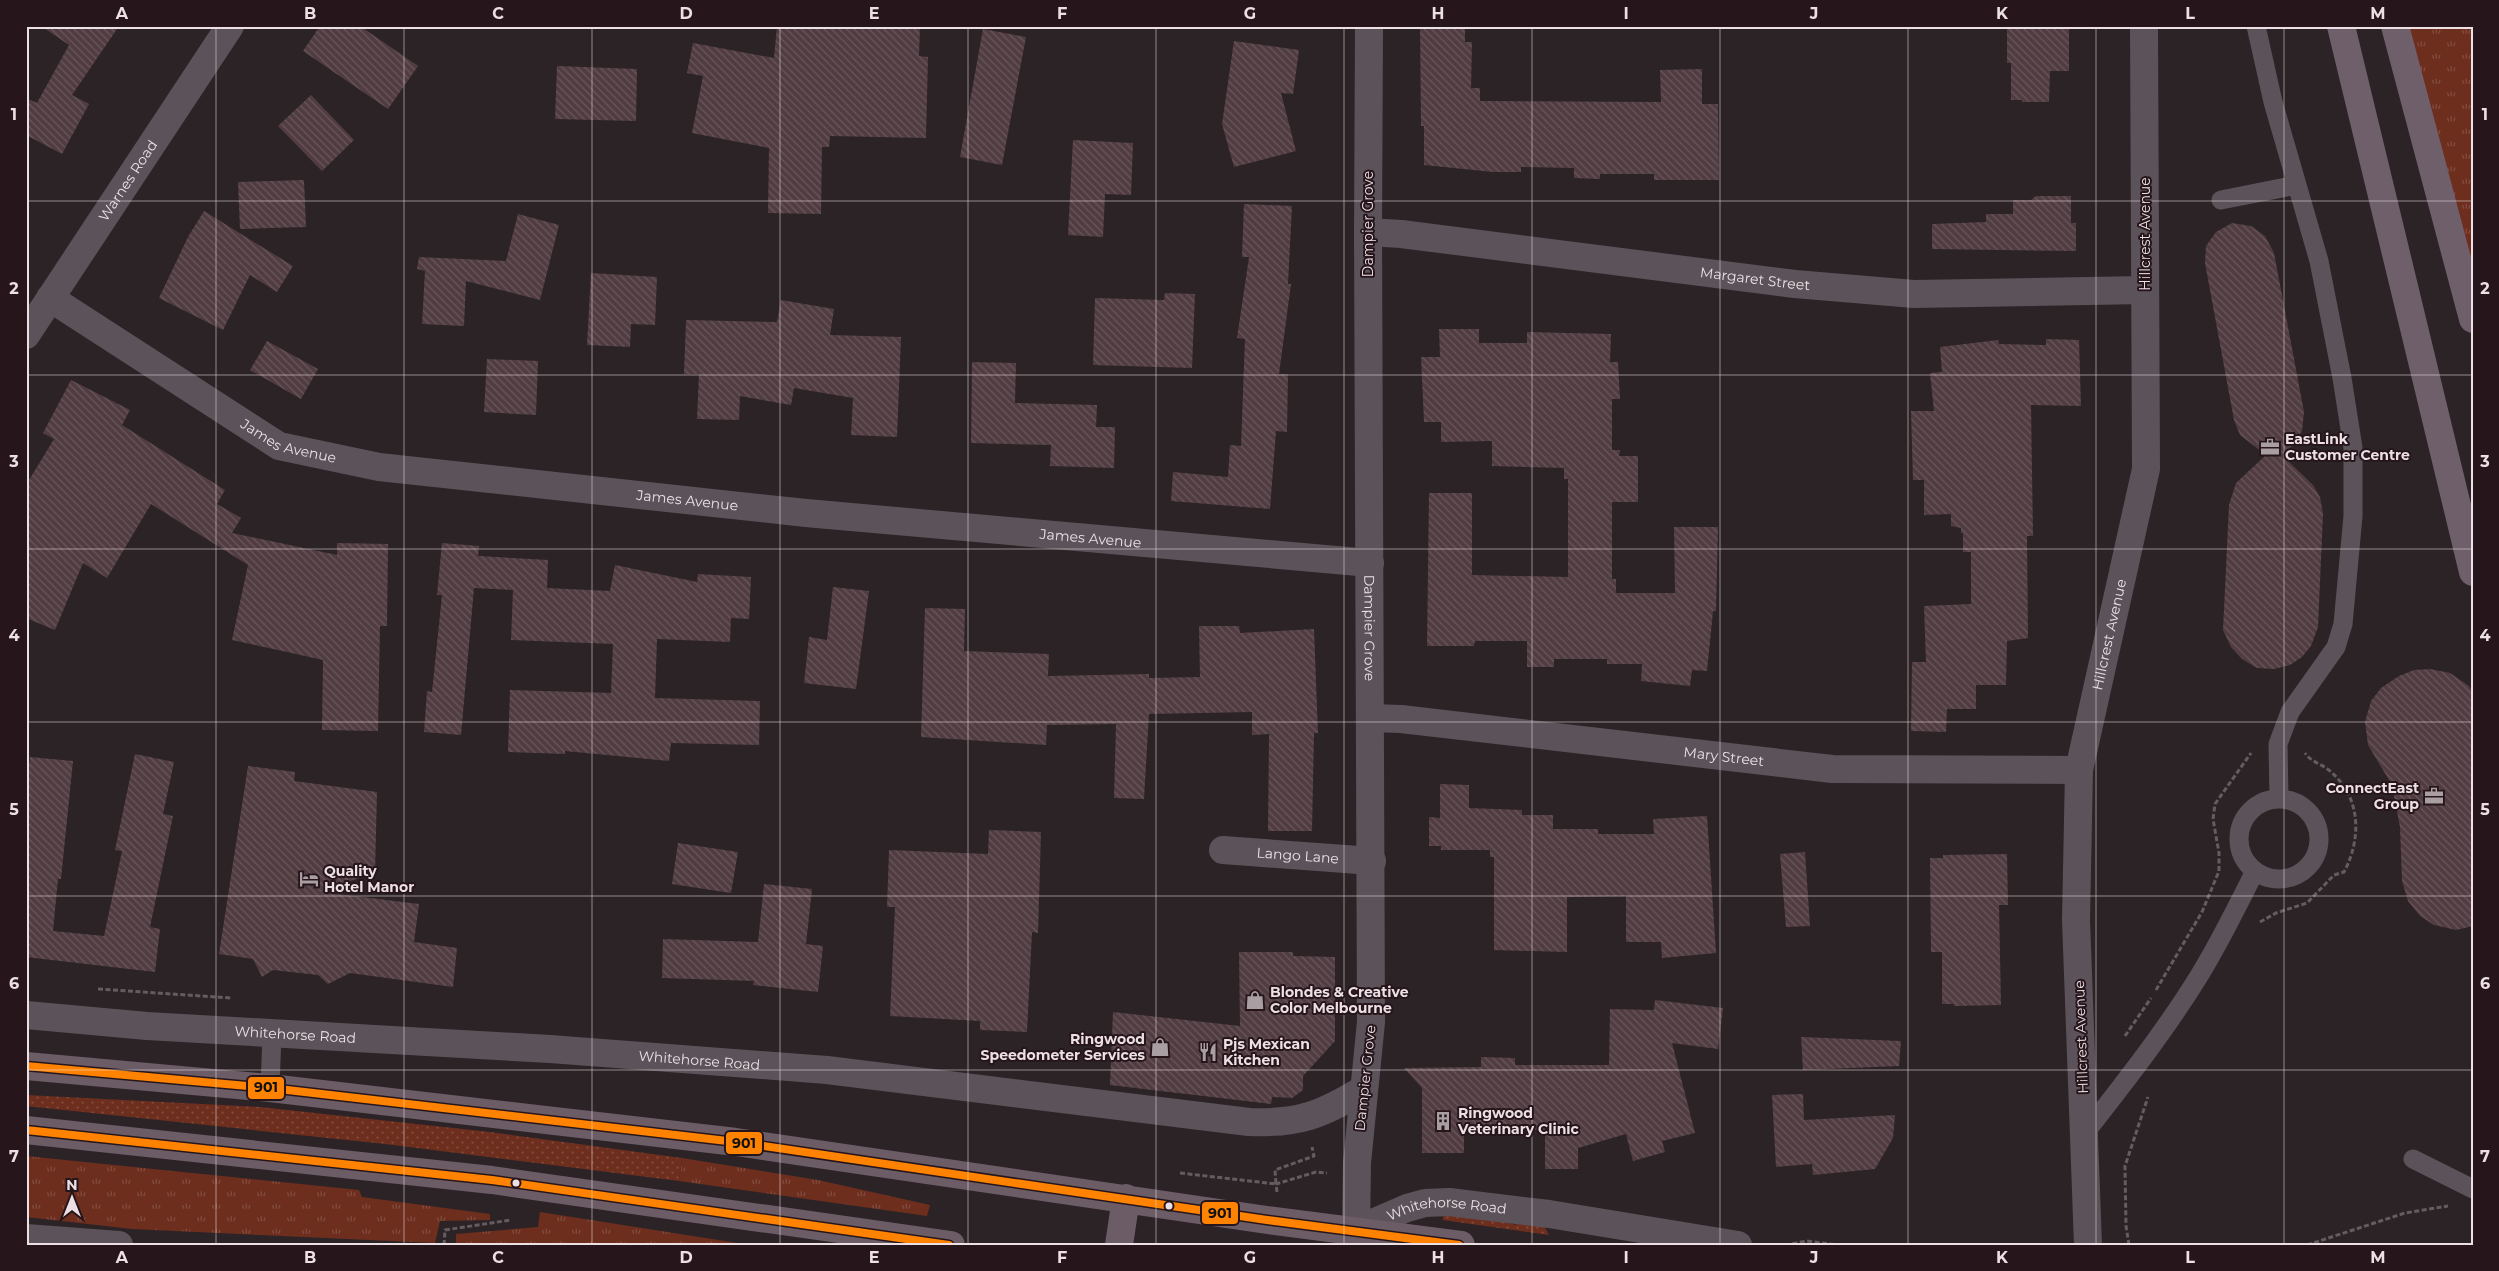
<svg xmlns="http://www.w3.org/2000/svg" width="2499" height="1271" font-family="Montserrat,sans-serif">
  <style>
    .grass { fill: url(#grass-tufts) }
    .park { fill: url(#park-dots) }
    .building { fill: url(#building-back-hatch) }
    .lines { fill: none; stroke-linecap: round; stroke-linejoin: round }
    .path { stroke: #655c62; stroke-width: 3; stroke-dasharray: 5 2.5; stroke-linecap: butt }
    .service { stroke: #5c5259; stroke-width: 19 }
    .minor { stroke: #5c5259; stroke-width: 28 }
    .trunk { stroke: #6b5c66; stroke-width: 28 }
    .motorway { stroke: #6e5f6a; stroke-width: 28 }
    .bus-1-casing { stroke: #26161c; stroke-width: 11 }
    .bus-1 { stroke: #ff8200; stroke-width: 8 }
    .grid { fill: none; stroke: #ece0e4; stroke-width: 1; stroke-opacity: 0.55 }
    .bus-dot { fill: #ece0e4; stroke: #26161c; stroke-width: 2 }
    .labels { text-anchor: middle; stroke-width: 4; stroke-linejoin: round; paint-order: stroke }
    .street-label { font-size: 14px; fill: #ece0e4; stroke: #26161c }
    .poi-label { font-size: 14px; font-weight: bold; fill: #ece0e4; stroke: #26161c; text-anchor: start }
    .line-badge { stroke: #26161c; stroke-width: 2 }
    .pale-badge-label { font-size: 14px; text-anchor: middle; font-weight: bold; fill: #111 }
    .neatline { fill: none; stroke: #ece0e4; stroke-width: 2 }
    .grid-label { font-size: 16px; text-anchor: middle; font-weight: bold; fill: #ece0e4 }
  </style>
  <defs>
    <pattern id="grass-tufts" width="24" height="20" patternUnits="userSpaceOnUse" patternTransform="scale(1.25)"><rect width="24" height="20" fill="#6d2e1e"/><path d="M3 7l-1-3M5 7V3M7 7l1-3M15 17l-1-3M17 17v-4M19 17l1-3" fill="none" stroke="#824c3f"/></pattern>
    <pattern id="park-dots" width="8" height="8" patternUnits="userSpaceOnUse" patternTransform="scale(1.25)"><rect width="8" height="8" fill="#6d2e1e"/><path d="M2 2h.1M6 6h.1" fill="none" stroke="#824c3f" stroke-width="1.8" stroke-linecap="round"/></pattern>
    <pattern id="building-back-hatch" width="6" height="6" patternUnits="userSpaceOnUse" patternTransform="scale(1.25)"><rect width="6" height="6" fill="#503c41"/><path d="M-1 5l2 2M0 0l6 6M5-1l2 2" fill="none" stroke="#69585c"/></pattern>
  </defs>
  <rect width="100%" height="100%" fill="#2c2326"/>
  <path class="grass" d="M2409,26H2473V271Z
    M26,1156L359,1190L362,1197L490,1214V1220L440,1221L435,1243L132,1229L26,1217Z
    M682,1158L818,1180L930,1205L927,1216L679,1181Z
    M540,1212L750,1245L456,1243V1234L538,1227Z"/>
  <path class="park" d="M26,1095L260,1107L490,1132L682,1158L679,1181L385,1144L26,1106Z
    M1443,1212L1500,1220L1516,1225L1517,1220L1543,1224L1549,1235L1443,1220Z"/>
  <path class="building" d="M41,26H119L72,95L89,104L62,154L26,135V98L37,103L69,45Z
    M320,26H360L418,66L388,109L303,51Z
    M777,26H920L919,56L928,57L926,138L830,136L829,147H822L821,214L768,213L769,148L692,133L703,76L687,73L693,43L774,58Z
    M1420,26H1465V42H1472L1471,88H1480V101L1661,102L1660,70L1702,69V104H1718L1719,180H1654V174H1600V179L1574,178V168L1521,167V172H1493L1424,165V126H1421Z
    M2007,26H2069V71H2050L2049,102H2022V100H2011V63H2007Z
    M983,29L1026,37L1002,165L960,157Z
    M1234,41L1299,50L1293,94L1281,93L1296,151L1234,167L1222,124Z
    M557,66L637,69L636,121L555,119Z
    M311,95L354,140L322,171L278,126Z
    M1073,140L1133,143L1131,195L1105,194L1103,237L1068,235Z
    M304,180L306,227L240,229L238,182Z
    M2036,196H2071V223H2076V251L1932,249V224L1986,222V214H2013V200H2031Z
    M1244,204L1292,206L1288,284H1291L1279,374H1288L1287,432L1276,431L1270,509L1171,501L1173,472L1228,477L1230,445L1241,446L1245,339L1237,338L1249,257H1242Z
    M204,211L293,266L277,292L250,275L223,330L159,298L188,237Z
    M518,214L559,225L540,300L466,281L464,326L422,324L425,271L417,269L419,257L506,261Z
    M2232,223L2251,226L2265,236L2274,253L2304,412L2302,431L2284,457L2313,485L2320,497L2323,514L2318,627L2311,646L2302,657L2290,665L2274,669L2257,668L2242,659L2231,647L2223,630L2229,505L2236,483L2266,455L2240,435L2234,420L2205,263L2206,246L2216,232Z
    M591,273L657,277L655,325L631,324L630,347L587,345Z
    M1165,293L1195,294L1192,368L1093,365L1095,298L1164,300Z
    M781,300L834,309L830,335L901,337L897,437L851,435L853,398L794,388L791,405L740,396L739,420L697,419L699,374H684L686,320L777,322Z
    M1439,329H1479V343H1527V332L1611,334L1610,362H1618L1620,399H1612V450H1620L1619,456H1638V502H1612V579H1616V593H1675L1674,527H1718L1716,611H1713L1707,671L1692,670L1690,686L1641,681L1642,664H1607V659H1554V667H1527V641H1475L1474,646H1427L1429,493H1472V575L1568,577V479H1564V468L1492,466V441L1441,442V422H1424L1421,357H1440Z
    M2046,339L2079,340L2081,406L2031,405L2033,536H2027L2028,638L2007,641L2006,685H1976V709H1947L1946,732L1911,731L1912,662H1926L1924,606L1971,604V552H1963V533H1961V528L1951,526V514L1924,515V480H1913L1911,411H1934L1930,373L1942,372L1940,347L1998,340L1999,344L2046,345Z
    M267,341L318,369L301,399L250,370Z
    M487,359L538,361L536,415L484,412Z
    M972,362L1016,363L1015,403L1097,405L1096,427H1115L1114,468L1050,466L1051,445L971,443Z
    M71,380L130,410L122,425L225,490L217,504L241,518L232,533L337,555V543L388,544L387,626H380L378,731L322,730L323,660L232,640L248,565L151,504L107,578L83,563L55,630L26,618V485L54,439L43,433Z
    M442,543L479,546L478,556L548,560L547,588L610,591L615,565L697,582L698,574L751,577L749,619L731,618L730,642L657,639L655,698L760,701L759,745L671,743L669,761L565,751V754L508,752L510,690L611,693L613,644L511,640L513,590L474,588L461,735L424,732L427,691L432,692L442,595H437Z
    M833,587L869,591L856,689L804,683L809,637L827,640Z
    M925,608L965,609L964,651L1049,654L1048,676L1149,674V678L1200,677L1199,626H1239L1240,633L1314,629L1318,733H1314L1312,831H1268L1269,734L1252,735V712L1149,714L1144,799L1114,798L1116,724L1047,725L1046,745L921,737Z
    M2430,669L2450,673L2469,686L2473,693V926L2456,930L2434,925L2420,916L2408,901L2402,881L2400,827L2392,785L2368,745L2365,722L2371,701L2381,688L2399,676L2414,670Z
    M135,754L174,762L163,814L173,816L150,927L160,929L155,972L26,957V789L30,757L73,761L61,879H58L53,931L104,936L122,851L115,850Z
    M248,766L295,772L294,781L377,792L375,872L321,892L419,904L414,942L457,948L453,987L350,973L328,984L318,975L273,970L262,977L253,959L219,954Z
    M1440,784L1469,785V808L1522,810V815H1553V829H1598V834H1654L1653,819L1707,816L1716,953L1662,958L1661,942H1626V896L1567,897V952L1494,950V857H1490V850H1441V846H1429V817L1440,818Z
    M989,830L1041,832L1038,933L1032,932L1027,1032L980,1030V1021L890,1016L895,907H887L889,850L988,854Z
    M678,843L738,852L731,893L672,884Z
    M1805,852L1810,926L1786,927L1780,854Z
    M2007,854L2008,905H1999L2001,1005L1954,1006V1004H1942V952H1931L1930,858H1943V855Z
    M764,884L812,889L806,944L823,946L818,992L753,985L754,981L662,978L663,939L758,942Z
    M1239,952H1293V956L1335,957V1041L1303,1076V1090L1292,1098L1272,1097L1271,1104L1110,1085L1113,1012L1240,1026Z
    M1655,1000L1723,1008L1718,1049L1672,1043L1695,1133L1662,1141L1665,1152L1633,1161L1626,1134L1578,1148V1169H1545V1130H1464V1153H1422V1088L1404,1068L1481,1067V1057L1515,1058V1065H1609L1610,1009L1654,1010Z
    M1801,1037L1901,1041L1899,1066L1803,1070Z
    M1803,1094L1804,1120L1895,1115L1893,1138L1875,1169L1813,1175L1812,1164L1776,1167L1772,1095Z"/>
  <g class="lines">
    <path class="path" d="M2260,922L2276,913L2307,903L2334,875L2344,872C2362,838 2361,797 2330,771C2322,764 2311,762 2305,753
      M98,989L231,998
      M2156,990L2202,912L2219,871V853L2213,819L2215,804L2251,753
      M2125,1036L2151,998
      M1180,1173L1276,1184L1275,1170L1314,1156L1312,1147
      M1277,1192L1276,1184L1316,1172L1327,1173
      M444,1245L445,1230L511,1220
      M1785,1245L1807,1241L1838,1245
      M2129,1245L2126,1226L2125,1166L2148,1097
      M2307,1245L2405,1213L2448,1206"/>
    <path class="service" d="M2256,26L2273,102L2319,261L2342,378L2353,448V516L2343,624L2336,647L2290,712L2278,744L2279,798
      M2221,200L2297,185
      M2239 839a40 40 0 1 1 80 0a40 40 0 1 1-80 0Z
      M270,1088L272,1034
      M2085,1133C2125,1082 2165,1031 2199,976C2220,942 2237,907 2255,871
      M2413,1159L2473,1189"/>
    <g class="minor">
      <path id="s1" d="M1369,26L1368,232L1371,1022L1357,1163L1356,1230L1407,1208L1425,1203L1449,1202L1549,1214L1738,1245"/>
      <path id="s2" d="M1368,232L1401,234L1795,284L1914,294L2145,290"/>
      <path id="s3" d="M50,298L279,446L379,467L806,513L1370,563"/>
      <path id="s4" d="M26,335L230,26"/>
      <path id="s5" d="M1370,718L1401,719L1832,769L2079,770"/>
      <path id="s6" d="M1223,850L1372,861"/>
      <path id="s7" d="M26,1015L147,1026L550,1049L827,1070L1249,1122C1298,1124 1322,1115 1364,1089"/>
      <path d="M26,1238L119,1245"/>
      <path id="s8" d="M2088,1245L2076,920L2079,770L2146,469L2144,26"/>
    </g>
    <path class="trunk" d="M26,1066L270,1088L736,1142L1267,1220L1461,1245
      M26,1130L492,1180L951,1245
      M1119,1245L1126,1198"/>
    <path class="motorway" d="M2341,26L2473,572
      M2395,26L2473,319"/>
    <g class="bus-1-casing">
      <path id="bus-1" d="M26,1066L270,1088L736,1142L1267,1220L1459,1245
        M26,1130L492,1180L949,1245"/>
    </g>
    <use href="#bus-1" class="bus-1"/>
  </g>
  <path class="grid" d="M216,26V1245M404,26V1245M592,26V1245M780,26V1245M968,26V1245M1156,26V1245M1344,26V1245M1532,26V1245M1720,26V1245M1908,26V1245M2096,26V1245M2284,26V1245M26,201H2473M26,375H2473M26,549H2473M26,722H2473M26,896H2473M26,1070H2473"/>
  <defs>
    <g id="office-bare" transform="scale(1.5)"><path d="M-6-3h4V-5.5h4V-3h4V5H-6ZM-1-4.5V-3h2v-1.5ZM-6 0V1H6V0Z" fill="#a99ea2" stroke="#26161c" stroke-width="2.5" paint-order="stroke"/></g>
    <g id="hotel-bare" transform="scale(1.5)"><path d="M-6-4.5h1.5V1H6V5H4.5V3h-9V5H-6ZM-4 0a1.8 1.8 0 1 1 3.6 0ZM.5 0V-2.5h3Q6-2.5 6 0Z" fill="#a99ea2" stroke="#26161c" stroke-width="2.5" paint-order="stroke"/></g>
    <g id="shop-bare" transform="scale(1.5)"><path d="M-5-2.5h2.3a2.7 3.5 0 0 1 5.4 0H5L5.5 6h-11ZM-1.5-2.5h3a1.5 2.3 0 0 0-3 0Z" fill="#a99ea2" stroke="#26161c" stroke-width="2.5" paint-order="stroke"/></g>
    <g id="restaurant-bare" transform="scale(1.5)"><path d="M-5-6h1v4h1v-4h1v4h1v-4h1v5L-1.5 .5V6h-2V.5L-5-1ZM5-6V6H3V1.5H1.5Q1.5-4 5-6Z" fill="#a99ea2" stroke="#26161c" stroke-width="2.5" paint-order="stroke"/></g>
    <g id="building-bare" transform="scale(1.5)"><path d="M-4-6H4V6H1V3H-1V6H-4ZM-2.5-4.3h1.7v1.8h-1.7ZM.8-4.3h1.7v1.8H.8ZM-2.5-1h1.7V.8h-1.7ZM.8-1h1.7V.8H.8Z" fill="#a99ea2" stroke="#26161c" stroke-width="2.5" paint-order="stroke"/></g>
  </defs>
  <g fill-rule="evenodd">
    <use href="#office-bare" x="2270" y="447"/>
    <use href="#office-bare" x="2434" y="796"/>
    <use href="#hotel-bare" x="309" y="879"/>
    <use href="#shop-bare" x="1255" y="1000"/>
    <use href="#shop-bare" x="1160" y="1047"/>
    <use href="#restaurant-bare" x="1208" y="1052"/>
    <use href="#building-bare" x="1443" y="1121"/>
  </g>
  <g class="bus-dot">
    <circle cx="516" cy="1183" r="4.5"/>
    <circle cx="1169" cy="1206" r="4.5"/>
  </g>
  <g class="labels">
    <g class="street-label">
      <text dy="5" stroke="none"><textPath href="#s4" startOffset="185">Warnes Road</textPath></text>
      <text transform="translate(1368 224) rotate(-90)" y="5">Dampier Grove</text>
      <text transform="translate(2145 234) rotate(-90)" y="5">Hillcrest Avenue</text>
      <text dy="5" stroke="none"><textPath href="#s2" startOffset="390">Margaret Street</textPath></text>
      <text dy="5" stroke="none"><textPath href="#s3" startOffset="280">James Avenue</textPath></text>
      <text dy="5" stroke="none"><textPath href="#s3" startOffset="685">James Avenue</textPath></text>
      <text dy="5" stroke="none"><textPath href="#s3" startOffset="1090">James Avenue</textPath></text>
      <text dy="5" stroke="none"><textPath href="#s1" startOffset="602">Dampier Grove</textPath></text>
      <text dy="5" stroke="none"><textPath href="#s8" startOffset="614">Hillcrest Avenue</textPath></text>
      <text dy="5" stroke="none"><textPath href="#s5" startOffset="356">Mary Street</textPath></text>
      <text dy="5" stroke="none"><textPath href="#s6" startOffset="75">Lango Lane</textPath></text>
      <text dy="5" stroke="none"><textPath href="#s7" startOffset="270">Whitehorse Road</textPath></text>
      <text transform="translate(2081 1037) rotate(-92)" y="5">Hillcrest Avenue</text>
      <text dy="5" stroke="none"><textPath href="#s7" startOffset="675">Whitehorse Road</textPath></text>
      <text transform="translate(1365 1078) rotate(-84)" y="5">Dampier Grove</text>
      <text dy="5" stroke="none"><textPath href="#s1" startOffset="1300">Whitehorse Road</textPath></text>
    </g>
    <g class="poi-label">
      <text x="2285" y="444">EastLink<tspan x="2285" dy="16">Customer Centre</tspan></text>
      <text x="2419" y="793" text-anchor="end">ConnectEast<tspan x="2419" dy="16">Group</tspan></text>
      <text x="324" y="876">Quality<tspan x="324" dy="16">Hotel Manor</tspan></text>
      <text x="1270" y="997">Blondes &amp; Creative<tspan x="1270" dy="16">Color Melbourne</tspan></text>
      <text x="1145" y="1044" text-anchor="end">Ringwood<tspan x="1145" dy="16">Speedometer Services</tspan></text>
      <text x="1223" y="1049">Pjs Mexican<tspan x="1223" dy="16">Kitchen</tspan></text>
      <text x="1458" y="1118">Ringwood<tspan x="1458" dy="16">Veterinary Clinic</tspan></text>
    </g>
  </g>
  <g class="line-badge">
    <rect x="247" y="1076" width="38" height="24" rx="5" fill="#ff8200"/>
    <rect x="725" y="1131" width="38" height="24" rx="5" fill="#ff8200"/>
    <rect x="1201" y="1201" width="38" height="24" rx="5" fill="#ff8200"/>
  </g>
  <g class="pale-badge-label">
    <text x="266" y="1092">901</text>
    <text x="744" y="1148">901</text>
    <text x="1220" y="1218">901</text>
  </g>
  <rect width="2499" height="1271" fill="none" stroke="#26161c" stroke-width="55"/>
  <g transform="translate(72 1198)" stroke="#26161c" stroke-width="4" paint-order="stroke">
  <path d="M0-4L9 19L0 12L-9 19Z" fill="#ece0e4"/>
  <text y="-8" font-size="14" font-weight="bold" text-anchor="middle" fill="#ece0e4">N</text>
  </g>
  <rect x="28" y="28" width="2444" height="1216" class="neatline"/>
  <g class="grid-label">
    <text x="122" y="19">A</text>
    <text x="310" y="19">B</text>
    <text x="498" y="19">C</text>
    <text x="686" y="19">D</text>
    <text x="874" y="19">E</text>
    <text x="1062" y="19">F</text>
    <text x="1250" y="19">G</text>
    <text x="1438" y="19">H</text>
    <text x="1626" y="19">I</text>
    <text x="1814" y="19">J</text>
    <text x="2002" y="19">K</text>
    <text x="2190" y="19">L</text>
    <text x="2378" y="19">M</text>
    <text x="14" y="120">1</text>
    <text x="2485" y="120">1</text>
    <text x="14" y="294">2</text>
    <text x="2485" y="294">2</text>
    <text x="14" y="467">3</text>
    <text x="2485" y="467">3</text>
    <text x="14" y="641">4</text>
    <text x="2485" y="641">4</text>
    <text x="14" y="815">5</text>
    <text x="2485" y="815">5</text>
    <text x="14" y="989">6</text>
    <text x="2485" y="989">6</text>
    <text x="14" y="1162">7</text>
    <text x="2485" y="1162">7</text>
    <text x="122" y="1263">A</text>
    <text x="310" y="1263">B</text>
    <text x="498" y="1263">C</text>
    <text x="686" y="1263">D</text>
    <text x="874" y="1263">E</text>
    <text x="1062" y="1263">F</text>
    <text x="1250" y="1263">G</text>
    <text x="1438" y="1263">H</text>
    <text x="1626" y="1263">I</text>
    <text x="1814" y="1263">J</text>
    <text x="2002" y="1263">K</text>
    <text x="2190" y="1263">L</text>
    <text x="2378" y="1263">M</text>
  </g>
</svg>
